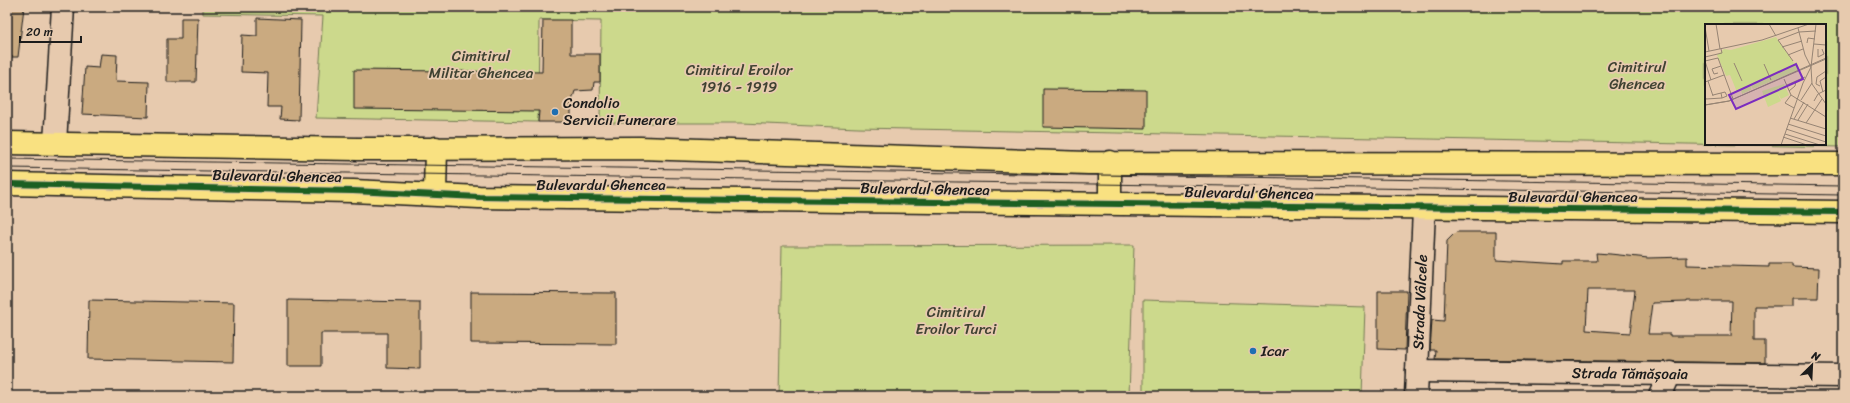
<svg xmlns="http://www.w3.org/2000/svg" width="1850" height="403" font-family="Sriracha,sans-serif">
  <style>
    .green { fill: #ccd98c; stroke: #747a54; fill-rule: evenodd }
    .building { fill: #caaa80; stroke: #1c1c1c; fill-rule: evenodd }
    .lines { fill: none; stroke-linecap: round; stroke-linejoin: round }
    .minor-casing { stroke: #1c1c1c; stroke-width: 25 }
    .major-casing { stroke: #1c1c1c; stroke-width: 25 }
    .minor { stroke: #e7caae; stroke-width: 22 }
    .major { stroke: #f9e181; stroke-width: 22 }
    .tram { stroke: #1c1c1c; stroke-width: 1 }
    .cycleway-casing { stroke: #e7caae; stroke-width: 8 }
    .cycleway { stroke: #1b5e20; stroke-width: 6 }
    .poi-dot { fill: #1f6fb2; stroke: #e7caae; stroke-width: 1.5 }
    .labels { text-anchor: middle; stroke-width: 3.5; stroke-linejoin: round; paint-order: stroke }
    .park-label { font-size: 15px; fill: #3f4232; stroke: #e7caae }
    .poi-label { font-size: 15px; fill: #1c1c1c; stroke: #e7caae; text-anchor: start }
    .street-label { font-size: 15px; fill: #1c1c1c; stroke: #e7caae }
    .inset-road { fill: none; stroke: #968474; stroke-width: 1 }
    .view { fill: #7b2cbf; fill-opacity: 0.15; stroke: #7b2cbf; stroke-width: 2 }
    .inset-edge { fill: none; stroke: #1c1c1c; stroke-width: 2 }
  </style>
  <rect width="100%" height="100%" fill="#e7caae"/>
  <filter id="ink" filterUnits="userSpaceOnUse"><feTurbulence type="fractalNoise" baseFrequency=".025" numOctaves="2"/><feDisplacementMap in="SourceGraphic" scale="8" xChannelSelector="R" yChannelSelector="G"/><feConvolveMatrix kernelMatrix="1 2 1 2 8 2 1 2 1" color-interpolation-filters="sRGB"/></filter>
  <g filter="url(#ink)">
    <path class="green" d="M203,7H1843V147L858,128L742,123H600L601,21L539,20L538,122L316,118L323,16L203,14ZM1706,25H1825V144H1706Z
      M1134,245L1129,396H779L782,246Z
      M1143,300L1365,307L1362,396H1143Z"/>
    <path class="building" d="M7,7H24L18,57H7Z
      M181,18H198L196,82H167V39H181Z
      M257,18L301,20L299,120L280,119L281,107H267L268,73L241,72L242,35L257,36Z
      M543,20H571V54H600V82H594L593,90L575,91L571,104V122H538L539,111L354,109V70L542,72Z
      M101,54L117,55L116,81L149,82L148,117L82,114L85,67L99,68Z
      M1043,89L1146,90V129L1043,127Z
      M1456,232H1496V260L1563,264V261H1597L1596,253L1610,254L1648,258L1687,257V265L1769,267V264H1792V267L1819,268L1818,298H1792V306H1754V341H1765V363L1435,359L1436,350H1430L1432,320L1444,321L1447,241ZM1588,290H1635L1630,333L1586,330ZM1687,301H1732L1731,336H1670V334H1648L1652,303L1687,302Z
      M1378,291H1407L1405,350L1378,349Z
      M471,292L616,293V344L471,343Z
      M89,300L234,303L233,362L88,359Z
      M288,300L420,302V369L387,368V333H321V366H288Z"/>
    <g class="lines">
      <g class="minor-casing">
        <g id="minor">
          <path d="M55,143L63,7"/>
          <path id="s1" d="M1417,371L1843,376"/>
          <path id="s2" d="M1416,396L1424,209"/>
          <path d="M1660,396L1670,373"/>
        </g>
      </g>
      <g class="major-casing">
        <path id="major" d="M7,143L358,149L640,148L1088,163L1843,164
          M7,184L353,191L479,197L1843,212
          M435,194L436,148
          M1110,204V162"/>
      </g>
      <use href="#minor" class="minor"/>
      <use href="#major" class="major"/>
      <path class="tram" d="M7,159L1843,186
        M7,168L1843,195"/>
      <g class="cycleway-casing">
        <path id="cycleway" d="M7,184L353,191L479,197L1843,212"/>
      </g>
      <use href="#cycleway" class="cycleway"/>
    </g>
  </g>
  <g class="poi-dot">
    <circle cx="555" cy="112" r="4"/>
    <circle cx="1253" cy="351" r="4"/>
  </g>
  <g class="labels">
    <g class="park-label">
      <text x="481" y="61">Cimitirul<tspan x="481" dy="17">Militar Ghencea</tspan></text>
      <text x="1637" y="72">Cimitirul<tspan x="1637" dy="17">Ghencea</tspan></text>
      <text x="739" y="75">Cimitirul Eroilor<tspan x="739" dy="17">1916 - 1919</tspan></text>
      <text x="956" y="317">Cimitirul<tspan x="956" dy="17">Eroilor Turci</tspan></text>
    </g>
    <g class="poi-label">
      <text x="563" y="108">Condolio<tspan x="563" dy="17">Servicii Funerare</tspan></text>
      <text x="1261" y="356">Icar</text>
    </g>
    <g class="street-label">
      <text transform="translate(277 176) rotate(1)" y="5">Bulevardul Ghencea</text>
      <text x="601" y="190">Bulevardul Ghencea</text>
      <text transform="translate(925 189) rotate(1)" y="5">Bulevardul Ghencea</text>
      <text transform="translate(1249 193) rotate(1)" y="5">Bulevardul Ghencea</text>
      <text x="1573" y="202">Bulevardul Ghencea</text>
      <text dy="5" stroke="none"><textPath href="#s2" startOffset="94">Strada Vâlcele</textPath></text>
      <text dy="5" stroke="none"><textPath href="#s1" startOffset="213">Strada Tămășoaia</textPath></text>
    </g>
  </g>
  <g transform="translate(1705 24)">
    <rect width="121" height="121" fill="#e7caae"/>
    <path d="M71,13L89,39L92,38L94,46L48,65L46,62V66L37,70L36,66L32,68L25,51L21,52L12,31L19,25L26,26ZM79,60L84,71L76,75L72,68L76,77L63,83L57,67Z" fill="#ccd98c"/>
    <path class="inset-road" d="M11,0L15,25M64,0L71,12M0,3L4,27M93,4L94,8L111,7M102,19L103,14L110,15M109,20L121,21M77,23L97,17M113,25V33L119,30L117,25M0,28L57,16L104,0M83,31L98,25M0,33L17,29L16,25M0,37L13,34L28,75M0,37L6,56M88,37L73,16L94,8L100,31L106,43L107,60L121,80M29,39L37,57M59,40L66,56M13,49L9,50L7,45L16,42M79,55L86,71L121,93M3,57L8,72M0,58L19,51M82,61L100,53M115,62L111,60L112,53L121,47V43M84,67L90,62L91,57M118,68L115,57L121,53M16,69L20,68L22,72L17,74M86,71L80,79L89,84M0,72L1,75L17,74L16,69L8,71M96,76L107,59M109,77L113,70L121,66M0,81L24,77L121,34M0,81L24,77L121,35M85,94L121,105M89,95L99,78M93,96L103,80M101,99L117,75M83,100L121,112M81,105L121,118M80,110L115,121M78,113L102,121M76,121L98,59L106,43L111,0"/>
    <path class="view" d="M91,40L98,55L31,85L24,71Z"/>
    <rect width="121" height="121" class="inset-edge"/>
  </g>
  <rect width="1850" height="403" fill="none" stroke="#e7caae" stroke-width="24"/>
  <rect x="12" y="12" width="1826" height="379" fill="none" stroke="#1c1c1c" stroke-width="1.5" filter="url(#ink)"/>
  <g transform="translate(1812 365) rotate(24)" stroke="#e7caae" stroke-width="3" paint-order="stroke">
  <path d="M0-3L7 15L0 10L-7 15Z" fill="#1c1c1c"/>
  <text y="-6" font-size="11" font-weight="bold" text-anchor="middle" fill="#1c1c1c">N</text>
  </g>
  <path d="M20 36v6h61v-6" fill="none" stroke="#1c1c1c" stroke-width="2"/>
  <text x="26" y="36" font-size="12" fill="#1c1c1c" stroke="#e7caae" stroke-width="3" paint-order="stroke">20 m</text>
</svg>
